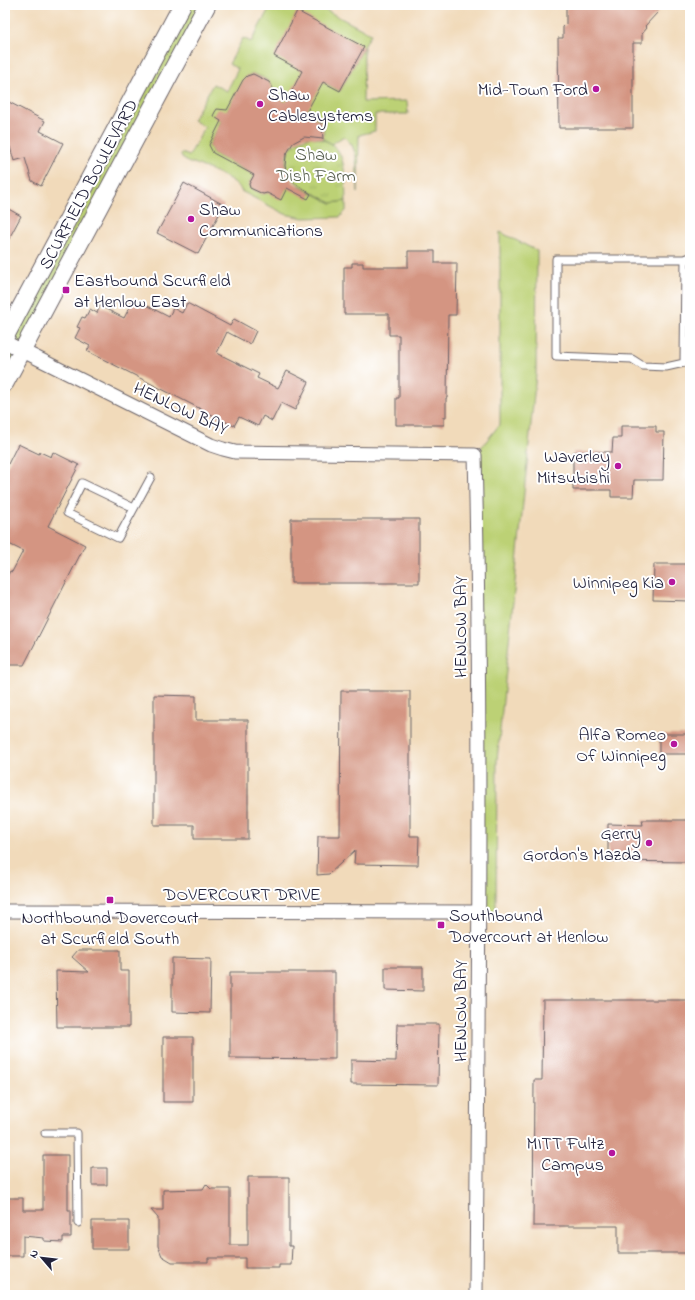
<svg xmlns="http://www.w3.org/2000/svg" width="695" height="1300" font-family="'Indie Flower',sans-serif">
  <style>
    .grass { fill: #bcd175; stroke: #6f7a58 }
    .park { fill: url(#park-tufts); stroke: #6f7a58 }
    .building { fill: #d49582 }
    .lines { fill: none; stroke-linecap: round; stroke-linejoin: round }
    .service-casing { stroke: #6a6267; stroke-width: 9 }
    .minor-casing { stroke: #6a6267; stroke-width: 15 }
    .tertiary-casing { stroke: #6a6267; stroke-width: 19 }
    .service { stroke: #fff; stroke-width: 7 }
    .minor { stroke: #fff; stroke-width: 13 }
    .tertiary { stroke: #fff; stroke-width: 17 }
    .poi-dot { fill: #b5179e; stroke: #fff; stroke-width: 1.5 }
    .labels { text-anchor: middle; stroke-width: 4; stroke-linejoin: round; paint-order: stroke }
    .poi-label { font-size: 18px; fill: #22223b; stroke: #fff; text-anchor: end }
    .park-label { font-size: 18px; fill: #585f4f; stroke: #fff }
    .street-label { font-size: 18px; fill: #22223b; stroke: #fff }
  </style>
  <defs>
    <pattern id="park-tufts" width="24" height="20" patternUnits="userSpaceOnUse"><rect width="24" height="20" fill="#bcd175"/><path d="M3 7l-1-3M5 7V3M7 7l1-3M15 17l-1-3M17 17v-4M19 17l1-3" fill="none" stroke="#a1b366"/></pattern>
  </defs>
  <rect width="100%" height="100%" fill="#fff"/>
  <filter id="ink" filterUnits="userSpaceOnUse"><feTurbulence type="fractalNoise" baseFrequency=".025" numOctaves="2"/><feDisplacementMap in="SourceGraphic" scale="8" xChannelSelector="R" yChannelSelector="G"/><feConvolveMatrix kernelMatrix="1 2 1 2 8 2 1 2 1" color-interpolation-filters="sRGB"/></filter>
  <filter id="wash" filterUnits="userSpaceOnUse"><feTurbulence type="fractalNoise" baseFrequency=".012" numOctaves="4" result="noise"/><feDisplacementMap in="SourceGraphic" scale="16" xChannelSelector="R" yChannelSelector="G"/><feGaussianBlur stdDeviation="0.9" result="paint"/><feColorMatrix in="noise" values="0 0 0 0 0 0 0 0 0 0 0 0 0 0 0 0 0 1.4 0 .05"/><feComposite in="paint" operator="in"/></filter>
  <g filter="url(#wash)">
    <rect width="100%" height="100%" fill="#f1daba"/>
    <path class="grass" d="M182,5H207L5,383V337Z
      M271,5H316L371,34L364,47L363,102L407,101L408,114H375V131L359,135L358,192L356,155L352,145L344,136L332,144L323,139L324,122L299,110L319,80L340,91L364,47L307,73L293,106L270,94C276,82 263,77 253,74L247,76L226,112L214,116L221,121L209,145L213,153L254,175L249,184L250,188L263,194L287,188L291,190L299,186L331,203L346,201V211L340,217L303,218L285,214L241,191C239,179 204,168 194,163C187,164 184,160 181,155L182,153L189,156L205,127L193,120L213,84L227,91L238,69L229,64L243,38L251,42Z
      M500,232L537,251L536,374L497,760L496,912H478L475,455L500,424Z"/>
    <path class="park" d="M310,137C317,138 327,140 333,145C347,156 345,185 346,201L331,203L297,183L291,177L285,166L288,152L293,145L301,140Z"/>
    <g id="blocks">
      <path class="building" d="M566,5H651L658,12L645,26L647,28L642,34V43H633V128H559L558,38H563V27L566,24Z
        M297,11L364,47L340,91L323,82L306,113L320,121L322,126L323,139L304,137L293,143L286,155L285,166L287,174L293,182L311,194L308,199L287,188L281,200L267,193L263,194L250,188L249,184L254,175L213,153L209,145L221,121L213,116L215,112L217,109L227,110L243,80L247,76L253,74L269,82L272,86V95L286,102L302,71L274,56Z
        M5,100L45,121L40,131L63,143L41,186L32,181L25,158L14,161L10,147L5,149Z
        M184,183L224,205L198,254L157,233Z
        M5,207L21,216L5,246Z
        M408,251H435V263H457L456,315H448L447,398H446V417H444V425H396V398H399V335H389V314H344V267H352V263H363V267H408Z
        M134,299L169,317L173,308L182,313L187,303L230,326L234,319L256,331L250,344L227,332L217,353L259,374L257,378L278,388L287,371L309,382L295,410L281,403L272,421L263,416L258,426L239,417L234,426L87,351L90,346L75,338L80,328L77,327L82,317L85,318L90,309L97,313L100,306L124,318Z
        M621,426H656V432H664L663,480H634L633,497H611V490H573V452H612L613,438H621Z
        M18,444L39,454L40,452L51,457L53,452L79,465L48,526L85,545L24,665H5V581L10,571L12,572L23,551L5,542V470Z
        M291,519H419V583H291Z
        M654,564H690V601L653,600Z
        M341,691H410V836H419L418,865L354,864L355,850L329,874L317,875L318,836H340Z
        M154,695L196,696V720H248V839H194V825H154Z
        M659,734H690V754H659Z
        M642,820H690V862L608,861V824L643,825Z
        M78,950H120V971H129V1027H57L56,971L89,972L72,957Z
        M172,958L211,959L210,1013L172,1012Z
        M385,967H423V991L385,990Z
        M230,972H335V1059L230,1058Z
        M543,1000H690V1253H618V1226H533L534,1080H542Z
        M397,1024H439L438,1085L351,1084V1060L396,1061Z
        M163,1037H193V1102H163Z
        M43,1155H68V1210H71V1237H63V1242L44,1241V1238L23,1236V1256H5V1198H23V1210H43Z
        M92,1168H107V1185H92Z
        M248,1177H289V1246H292L291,1265H279V1268H245V1258H208V1262H172L162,1256L158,1246V1218L151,1210H163V1190L203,1189L206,1184L211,1189H230V1245H248Z
        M92,1221H129V1249H92Z"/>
    </g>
  </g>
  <g filter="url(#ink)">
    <use href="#blocks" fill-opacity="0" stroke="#6a6267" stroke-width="1"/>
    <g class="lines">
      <g class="service-casing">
        <path id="service" d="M690,257L685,259H556V356L632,359L643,366L666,367L684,363H690
          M684,363L685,259
          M134,508L82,483L67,513L118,538L151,477
          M45,1133H77L78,1223"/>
      </g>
      <g class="minor-casing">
        <path id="minor" d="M5,342L211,445L223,449L235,452L475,455C482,735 478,1015 476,1295
          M5,911L478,912"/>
      </g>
      <g class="tertiary-casing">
        <path id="tertiary" d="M5,337L182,5
          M5,383L207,5"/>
      </g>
      <use href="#service" class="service"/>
      <use href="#minor" class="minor"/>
      <use href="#tertiary" class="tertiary"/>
    </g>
  </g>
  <g class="poi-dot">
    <circle cx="596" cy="89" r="4"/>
    <circle cx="260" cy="104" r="4"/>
    <circle cx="191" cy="219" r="4"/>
    <rect x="62" y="286" width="8" height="8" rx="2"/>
    <circle cx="618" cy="466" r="4"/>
    <circle cx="672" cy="582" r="4"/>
    <circle cx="674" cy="744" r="4"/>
    <circle cx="649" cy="843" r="4"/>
    <rect x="106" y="896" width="8" height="8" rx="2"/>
    <rect x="437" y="921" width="8" height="8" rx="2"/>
    <circle cx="612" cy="1153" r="4"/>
  </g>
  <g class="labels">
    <g class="poi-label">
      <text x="588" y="95">Mid-Town Ford</text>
      <text x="268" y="100" text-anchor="start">Shaw<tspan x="268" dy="21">Cablesystems</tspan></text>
      <text x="199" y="215" text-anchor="start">Shaw<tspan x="199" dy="21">Communications</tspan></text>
      <text x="74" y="286" text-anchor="start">Eastbound Scurfield<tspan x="74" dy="21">at Henlow East</tspan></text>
      <text x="610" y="462">Waverley<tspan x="610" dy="21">Mitsubishi</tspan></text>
      <text x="664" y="588">Winnipeg Kia</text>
      <text x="666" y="740">Alfa Romeo<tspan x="666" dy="21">Of Winnipeg</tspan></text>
      <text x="641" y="839">Gerry<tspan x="641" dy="21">Gordon's Mazda</tspan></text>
      <text x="449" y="921" text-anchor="start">Southbound<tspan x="449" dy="21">Dovercourt at Henlow</tspan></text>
      <text x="110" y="923" text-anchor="middle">Northbound Dovercourt<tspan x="110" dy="21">at Scurfield South</tspan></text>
      <text x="604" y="1149">MITT Fultz<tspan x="604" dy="21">Campus</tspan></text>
    </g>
    <g class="park-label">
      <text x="316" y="160">Shaw<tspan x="316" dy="21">Dish Farm</tspan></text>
    </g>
    <g class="street-label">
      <text transform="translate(88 184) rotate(-62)" y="6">SCURFIELD BOULEVARD</text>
      <text transform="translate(181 408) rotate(25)" y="6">HENLOW BAY</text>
      <text transform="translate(460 627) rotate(-90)" y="6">HENLOW BAY</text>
      <text x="242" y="900">DOVERCOURT DRIVE</text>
      <text transform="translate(460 1011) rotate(-90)" y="6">HENLOW BAY</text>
    </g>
  </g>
  <rect width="695" height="1300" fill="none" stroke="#fff" stroke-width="20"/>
  <g transform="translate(42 1258) rotate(298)" stroke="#ffffff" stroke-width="3" paint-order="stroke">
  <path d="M0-3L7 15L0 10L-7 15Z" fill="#22223b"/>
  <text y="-6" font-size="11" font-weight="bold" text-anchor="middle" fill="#22223b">N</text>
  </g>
</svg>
